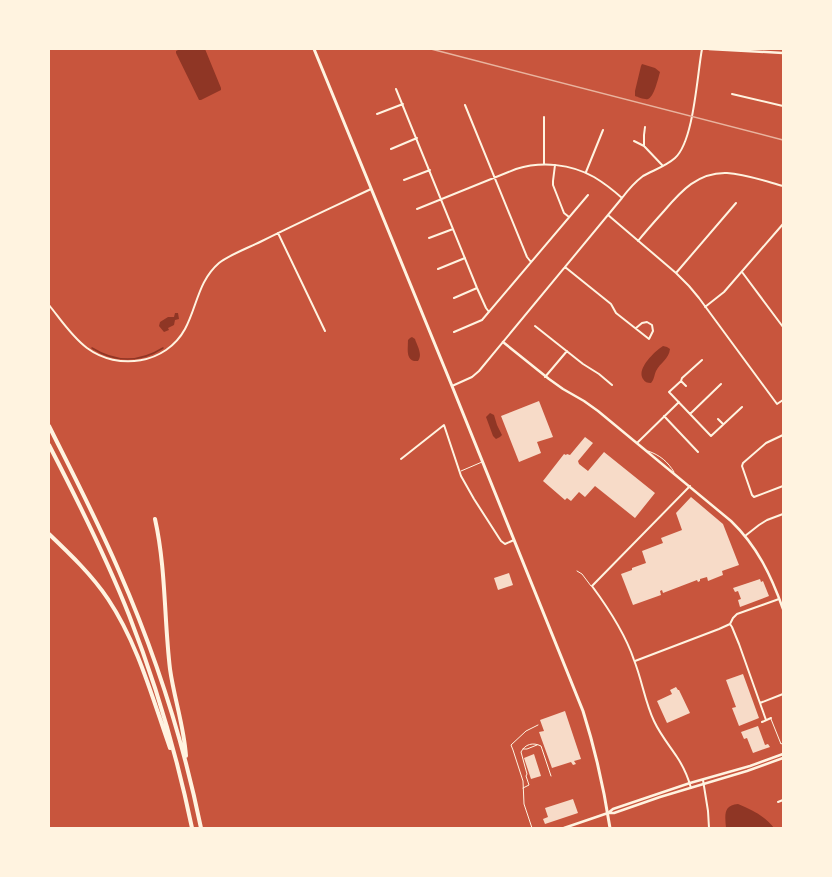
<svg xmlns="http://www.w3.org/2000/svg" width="832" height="877" font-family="Cabin,sans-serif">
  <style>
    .water { fill: #8f3625 }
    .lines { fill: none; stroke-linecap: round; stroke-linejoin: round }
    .stream { stroke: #8f3625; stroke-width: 1.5 }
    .building { fill: #f7dbc8 }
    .service { stroke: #fff3e0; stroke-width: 1 }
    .minor { stroke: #fff3e0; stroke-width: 2 }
    .tertiary { stroke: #fff3e0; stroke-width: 2.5 }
    .secondary { stroke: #fff3e0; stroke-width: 3 }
    .motorway { stroke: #fff3e0; stroke-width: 4 }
    .rail { stroke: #e9b49f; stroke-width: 1.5 }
  </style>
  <rect width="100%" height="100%" fill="#c8553d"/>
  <path class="water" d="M180,49H205L221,88V90L201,100H199L176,53V51Z
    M642,64L655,68L660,72C658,79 654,97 648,99C645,100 638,97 635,96V91L641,66Z
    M175,313H178L179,319L175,320L174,325L168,328L169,330L164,332L159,326L160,322L168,317H174Z
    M412,337L415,339C417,346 423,354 418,361C405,362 408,349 408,340L410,338Z
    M663,346L667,347L670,349C669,359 660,363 656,371C654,376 654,380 651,383C647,383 645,382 643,379C636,369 655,351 663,346Z
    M490,413L494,415L497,425L502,435L500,437L496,439L493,436L486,417Z
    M738,804C752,810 765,816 774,828H726C725,816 723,805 738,804Z"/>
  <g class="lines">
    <path class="stream" d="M92,348C116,363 139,363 163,348"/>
  </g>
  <path class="building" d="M539,401L553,437L537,442L541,453L519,462L501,416Z
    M585,437L593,443L578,461L579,464L588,471L604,452L655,493L635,518L595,486L585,497L579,492L571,501L567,498L565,500L543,481L564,454L566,455L567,454L570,455Z
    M691,497L723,524L739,565L722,571L723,575L708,581L707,577L700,579V581L698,582L697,580L663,593L662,590L660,591L661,595L633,605L621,574L632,570V568L646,563L642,551L663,543L661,538L682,530L676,513Z
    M509,573L513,585L498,590L494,578Z
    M760,579L761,582L763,581L769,596L740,607L738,600L741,599L738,591L735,592L733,588Z
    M743,674L759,718L739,726L732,708L736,707L726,680Z
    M676,687L678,690H679L690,713L667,723L657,701L672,694L670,690Z
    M565,711L581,759L574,761L576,764L573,765L571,762L552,768L539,732L544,731L540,720Z
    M758,726L765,745L768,744L770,747L753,753L747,738L744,739L741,732Z
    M534,754L541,776L531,779L524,758Z
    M573,799L578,813L545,824L543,819L548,817L545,808Z"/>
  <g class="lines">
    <path class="service" d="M648,451C660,455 668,462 674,472
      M461,471L482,462
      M577,571L582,574L591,586
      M771,719L781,744L783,743
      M523,749H527L537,745
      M523,788L529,785L526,776L527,774L521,752C525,744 533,742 541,746L551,776
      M532,828L524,804L523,781L513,750L511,745L526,731L538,725"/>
    <path class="minor" d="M396,89L477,288L486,308L489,312
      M732,94L783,106
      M465,105L527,257L531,262
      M377,114L403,104
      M634,141L644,146L663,166
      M644,146V135L645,127
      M391,149L417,138
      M544,164V117
      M555,165L553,181V185L564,213L569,217
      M586,172L603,130
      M404,180L430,170
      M417,209L516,169C542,161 571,164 594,177C604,183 613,190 622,198
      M608,215L676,273L689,286L699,298L777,404L783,400
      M278,233L325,331
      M429,238L453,229
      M638,241C646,231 655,221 664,211C681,191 698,172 727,173C745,174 765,181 783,186
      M565,267L611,304L616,313L649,339L653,331L652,325L647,322L642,323L636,328
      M438,269L465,258
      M742,272L783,327
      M676,273L736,203
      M454,298L477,288
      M49,305C61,320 72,337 87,348C118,371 166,364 185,329C197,307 198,281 219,263C229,255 250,247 262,241C298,223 335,206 371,189
      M705,307L724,292L783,224
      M535,326L583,364L599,374L612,385
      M454,332L482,320L588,195
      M702,360L682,378L681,381L669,392L711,436L742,407
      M545,377L567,351
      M681,381L686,386
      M452,386L472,377L479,371L622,198C628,190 635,182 643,176C654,170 666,166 675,158C694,141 697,75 702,49
      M690,414L721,384
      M664,416L698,452
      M718,419L723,424
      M783,435L766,443L743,463L742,466L752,495L754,497L783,486
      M637,443L679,402
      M401,459L444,425L461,476L474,499L501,541L505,544L514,540
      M690,486L592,586C609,609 625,633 634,660C642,680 645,702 654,721C660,734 669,745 677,757C683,766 688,777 691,788
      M745,536L759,525L767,520L783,514
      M635,661L719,629L730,624
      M760,703L783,694
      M766,720L739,644L732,627L730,624L733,618L737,614L779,599
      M762,722L771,718
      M703,780L708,811L709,828
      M778,802L783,800"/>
    <path class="tertiary" d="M709,49L783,53
      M503,342L549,379L563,389L584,401L598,411L731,521C757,546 771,575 783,609
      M608,813L613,809L690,783L750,766L783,754
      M564,828L608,813H614L660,797L747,771L783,758"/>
    <path class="secondary" d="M314,49L452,386L583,711C595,749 604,789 610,828"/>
    <path class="motorway" d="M49,426C73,474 98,522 119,571C155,653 183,740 201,828
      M49,445C78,501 106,557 129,615C156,684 177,756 192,828
      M155,519C166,568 164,619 170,669C174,698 184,726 186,756
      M49,534C70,554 92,575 108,599C138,644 152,697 170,748"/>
    <path class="rail" d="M431,49L783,140"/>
  </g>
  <rect width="832" height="877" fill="none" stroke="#fff3e0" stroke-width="100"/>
</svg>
